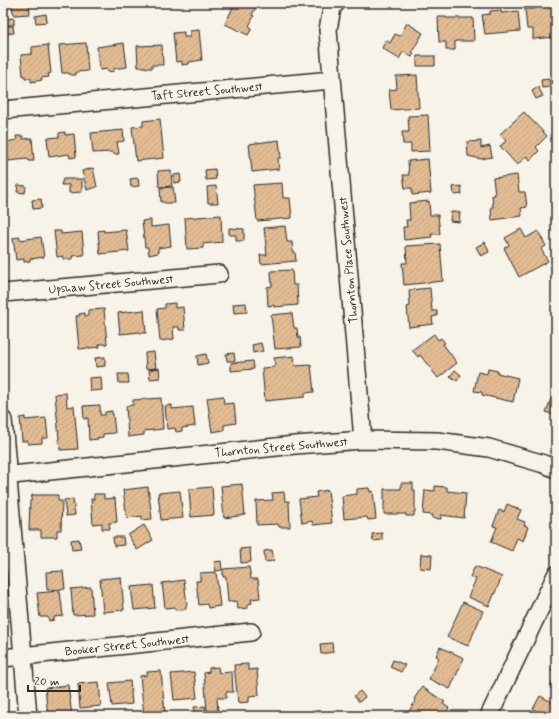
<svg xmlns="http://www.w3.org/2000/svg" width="559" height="719" font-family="Mynerve,sans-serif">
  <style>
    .building { fill: url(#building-hatch); stroke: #2b2b2b }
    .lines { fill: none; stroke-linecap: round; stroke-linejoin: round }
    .street-casing { stroke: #2b2b2b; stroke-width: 20 }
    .street { stroke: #f7f3e8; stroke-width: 17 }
    .labels { text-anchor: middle; stroke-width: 3; stroke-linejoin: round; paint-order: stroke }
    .street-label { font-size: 12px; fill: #2b2b2b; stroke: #f7f3e8 }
  </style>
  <defs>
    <pattern id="building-hatch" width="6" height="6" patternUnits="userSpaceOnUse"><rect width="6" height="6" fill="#e3bc93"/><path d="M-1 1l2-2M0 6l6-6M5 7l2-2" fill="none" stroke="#c3a27f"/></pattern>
  </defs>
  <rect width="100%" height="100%" fill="#f7f3e8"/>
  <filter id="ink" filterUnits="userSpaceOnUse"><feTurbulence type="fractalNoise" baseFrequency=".025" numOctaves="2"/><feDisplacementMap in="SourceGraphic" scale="8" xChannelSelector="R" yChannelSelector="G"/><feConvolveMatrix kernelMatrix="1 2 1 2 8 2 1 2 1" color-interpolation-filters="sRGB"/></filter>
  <g filter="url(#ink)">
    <path class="building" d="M11,3H43L29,4L30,14L14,15Z
      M58,3H66V7L59,8Z
      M235,3H258L252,15L254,16L249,26L252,28L248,35L225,24Z
      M556,4V37L533,39V29H527L525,9H534L533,6Z
      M501,10V13L518,11L520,31L485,34L482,15L490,14V11Z
      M46,14L47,22L36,23L35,16Z
      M438,17H446V18H473L474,41H455V50H446V42H439Z
      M14,18V25H4L3,19Z
      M407,23L423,33L412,52L414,53L412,57L403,52L399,59L382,48L386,40L390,43L395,34L400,36Z
      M4,26H13L14,33L4,34Z
      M199,30L202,60L189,62V64L182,65V61L176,62L173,33L184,32V37H190V31Z
      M86,43L88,71L76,72V75H70L69,73H62L59,45Z
      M124,43L127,67L113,69L114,71L108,72L107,69L100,70L97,47Z
      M48,45L51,73L48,74L49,77L41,78L42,80L31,82V78H25V76H23L21,55L32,54V47Z
      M162,45L163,65H152V68H146V67H138L137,46Z
      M417,56H435V66H417Z
      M417,75L419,108L391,110L389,90L397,89L396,76Z
      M549,79L550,87L542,88L541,80Z
      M538,87L543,96L536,99L532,91Z
      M524,112L547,136L536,147L539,151L530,160L527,156L517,165L500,146L506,141L500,134Z
      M428,115L430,151L411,152V144H403L402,132H409L408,116Z
      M160,119L164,158L136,161L132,127L143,126V121Z
      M123,130L124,141L117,142L119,154H113L112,152L93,153L91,133Z
      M65,132V135L74,134L76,157L70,158L69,154L49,157L47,138L59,137V133Z
      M16,136H23V139L32,138L34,161H29L28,159L8,161L6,142L17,140Z
      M279,140L281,158H278L279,169L252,172L249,144Z
      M481,141V148L490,146L492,157L481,159L468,156L467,142Z
      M428,159L431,193L412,195V188H405L403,175H409L408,161Z
      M93,168L97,187L87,190L82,171Z
      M215,169L216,179L206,180L205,170Z
      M171,170L172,186L159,187L158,171Z
      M180,174L181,182L174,183V175Z
      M517,175L519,192H525L527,207L521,208L522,216L492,220L491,207H493L492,195H495L493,178Z
      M138,178L139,186L131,187L130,179Z
      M63,179H82V192L69,193V185H61Z
      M282,183L283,198H290L292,218L257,221L253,185Z
      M18,185L26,186L25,193L17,192Z
      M216,186L218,203H208L207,187Z
      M461,186L462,194L454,195L453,187Z
      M173,187L175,203H165L163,202H161L160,188Z
      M41,199L42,208L33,209L32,200Z
      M429,201L430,215H438L440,234H431L432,237L404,240L403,227H407L406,220H410L409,203Z
      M451,212H460L459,222L450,221Z
      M221,215L222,242L203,244V248L187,249L185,218Z
      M151,220V227L169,225L171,246L158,248V253L149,255L148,247H145L142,221Z
      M285,226L287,242H292L293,252H295L296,261L261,264L260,255H267L264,228Z
      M229,228L244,229V241H236V235H229Z
      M521,229L526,238L538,231L546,246L541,249L548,261L519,277L504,248L509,245L505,238Z
      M104,230V232L126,230L129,251L100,254L98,231Z
      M54,231H61V234L82,232L84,255L72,256L73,259H63V256L57,257Z
      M20,237V240L41,237L44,257L30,259V261L24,262V259L16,260L13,238Z
      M485,242L489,252L481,256L476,247Z
      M440,244L443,281L404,285L402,263H407L406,246Z
      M292,270L293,285H297L298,305L274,307V305L268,306L267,287L272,286L271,271Z
      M430,288L432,311H437V316L432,317L433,324L409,327L407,307L410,306L409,290Z
      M175,303V308L183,307L185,330H179V327H173L174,339L160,341L157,309L165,308V304Z
      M246,303L247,312L234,313L233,304Z
      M104,309L107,344H99L100,347L79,349L76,316H79V314L85,313V316H88V310Z
      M144,310L146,333H140V332L120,334L118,313Z
      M292,313L294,328H297L298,338L300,337L301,347L275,349L271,315Z
      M434,334L438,340L441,338L445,343L443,344L457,363L438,378L420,355L418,357L412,350Z
      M261,343L263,351L253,353L252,345Z
      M154,352L156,368L146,369L145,353Z
      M234,353L235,361H227L226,354Z
      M206,354L208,363L198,365L197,356Z
      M294,356L295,366L311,365L314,392L305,393V397L265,401L262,368L275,367L274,358Z
      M105,357V366L96,367L95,358Z
      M253,361L254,369L231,371V363Z
      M159,368L160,378L150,379L149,370Z
      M488,369L498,371L497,373L518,378L513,402L482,395V392L474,391L478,372L487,374Z
      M455,370L461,375L457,381L450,376Z
      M118,374H128L129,383H119Z
      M101,377L102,390L90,391L89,378Z
      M556,386V416L546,412Z
      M66,393L67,407L74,406L78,449L60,450L55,394Z
      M223,396L224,404L234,403L236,423L224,425V430L212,432L207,398Z
      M161,398L163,429L144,431V435L128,437L126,406L133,405V400Z
      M100,405V415H105V412L112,411V414H113L115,433L103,434V437L97,438L98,439L89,440L88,418L84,419L83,406Z
      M172,405V409L193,407L195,426L182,428V431L176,432L175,428L167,429L165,406Z
      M25,417V420L46,418L48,438H42V443L28,444V441H22L20,418Z
      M401,483H413V490H415V512H414V516H406V514H384V489H401Z
      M242,484L245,515L224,518L221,486Z
      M435,486L447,487V491L466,493L464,518L441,515V519L432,518L433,515L423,514L425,490L435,491Z
      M148,487L152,519L142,520V516L127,518L123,490Z
      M212,487L214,515L191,517L189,489Z
      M369,488L370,492L373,491L376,519L368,520L367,517L344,519L342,496L357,494V489Z
      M328,490L332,523L313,525L312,521L302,523L299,499L317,497L316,492Z
      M180,491L183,518L161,520L158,493Z
      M284,492L285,501H289L290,527H279L278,524L257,525L256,501L273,500L272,493Z
      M94,494H104V499L115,498L117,522L109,523L110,529H102V523L93,524L91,499H94Z
      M32,495H58V501H62L61,530H57V537H41V530H29L30,501H31Z
      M73,499L75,515L66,516L64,500Z
      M507,504L521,510L517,519L525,522L524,525L528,527L523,541L517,538L512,551L491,542L497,527L493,526L499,510L504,512Z
      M144,525L153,540L137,550L128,535Z
      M382,533V540L373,541L372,534Z
      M113,537H123L124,545L114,546Z
      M79,539L81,549L72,550L71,540Z
      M250,548L251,562L241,563L240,549Z
      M272,550L274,561L265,562L264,551Z
      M421,554L432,555L431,569L420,568Z
      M221,561L222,570L216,571L214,562Z
      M475,566L502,577L489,606L468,597L476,579L470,577Z
      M249,567L251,579H258L260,598L251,599L252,603L248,604V608L238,609L237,601L228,602L226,577H223V569Z
      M63,571L65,589L47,590L46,572Z
      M216,572L220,606L208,608L207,604L199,605L196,581H200V573Z
      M121,577L124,610L103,612L100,579Z
      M184,580L187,605H186V609L175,610V607L165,608L162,583Z
      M153,585L155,608L134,610L131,587Z
      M91,587L93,614L73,615L71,589Z
      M60,591L63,616L54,617V620L49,621L48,617H40L37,593Z
      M463,602L483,611L468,646L447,637Z
      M332,643L333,652L321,654L320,644Z
      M440,647L464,658L450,689L429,679L439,658L436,656Z
      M393,660L405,665L401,672L390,667Z
      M556,660V691L550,688L556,673L551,671Z
      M248,664V670L257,669L259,695L249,696V702L238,703L234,665Z
      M218,667L219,673L232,672L233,692H226V698H217L218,711H207L204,673L209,672V668Z
      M161,671L165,713L144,715L140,676L147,675V672Z
      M194,672L197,698L174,700L171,674Z
      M130,681L132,704L112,706L109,683Z
      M99,682L101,706L80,708L78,684Z
      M68,685L72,716H48L45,688Z
      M422,687L445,702L443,704L449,708L443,716H406L416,700L414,699Z
      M360,691L365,697L359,702L354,696Z
      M540,696L556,704V716H537L539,712L533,709Z
      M205,706L206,716H195L194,707Z"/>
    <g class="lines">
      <g class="street-casing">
        <path id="street" d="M336,3L332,8L328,30L363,440
          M3,110L332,80
          M3,293L219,274
          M3,420L28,716
          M3,476L295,445L363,440L437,441L489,448L544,464L556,469
          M3,658L251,632
          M489,716L556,575"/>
      </g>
      <use href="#street" class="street"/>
    </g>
  </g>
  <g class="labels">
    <g class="street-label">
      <text transform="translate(207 91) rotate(-5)" y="4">Taft Street Southwest</text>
      <text transform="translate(348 260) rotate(-95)" y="4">Thornton Place Southwest</text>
      <text transform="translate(111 284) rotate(-5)" y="4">Upshaw Street Southwest</text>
      <text transform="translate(281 447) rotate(-5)" y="4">Thornton Street Southwest</text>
      <text transform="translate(127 645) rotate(-6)" y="4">Booker Street Southwest</text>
    </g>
  </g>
  <rect width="559" height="719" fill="none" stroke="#f7f3e8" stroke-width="16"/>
  <rect x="8" y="8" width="543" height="703" fill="none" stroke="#2b2b2b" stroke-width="1.5" filter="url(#ink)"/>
  <path d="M28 685v6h52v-6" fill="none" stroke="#2b2b2b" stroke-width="2"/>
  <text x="34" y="685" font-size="12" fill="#2b2b2b" stroke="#f7f3e8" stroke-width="3" paint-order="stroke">20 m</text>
</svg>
